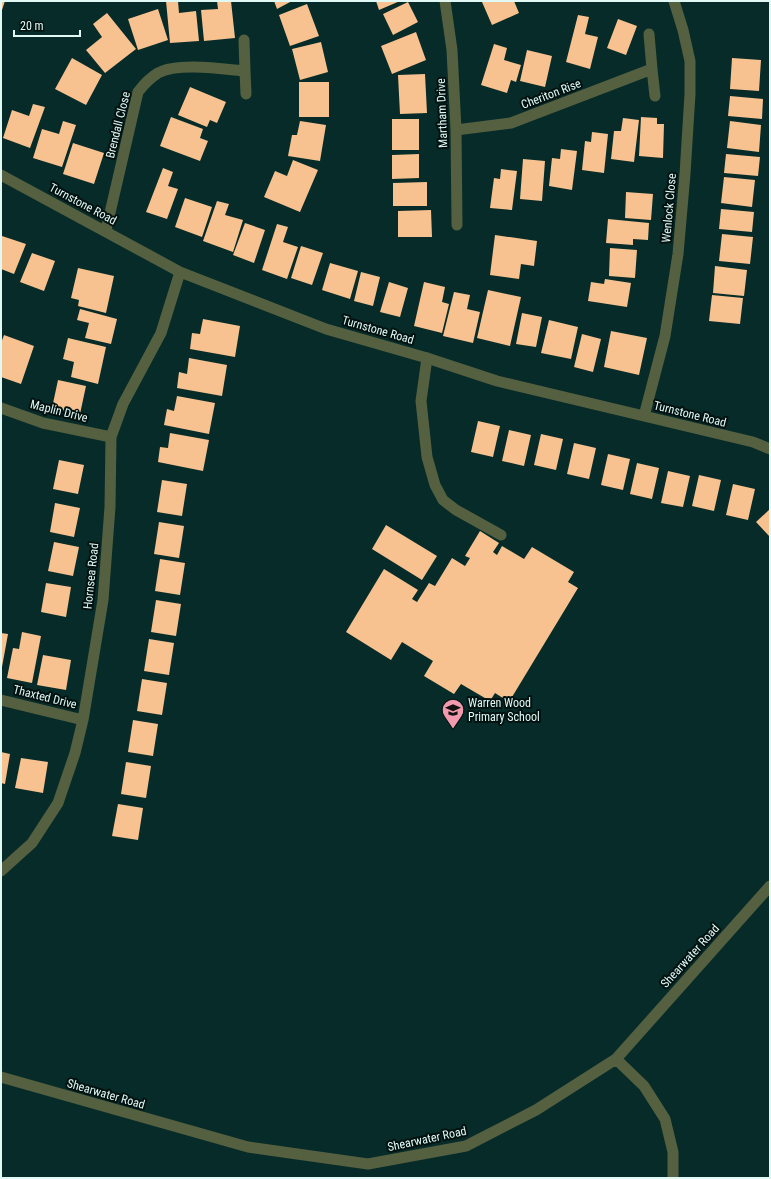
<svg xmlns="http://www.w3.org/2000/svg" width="771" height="1179" font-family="'Roboto Condensed',sans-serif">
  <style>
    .building { fill: #f7c28f }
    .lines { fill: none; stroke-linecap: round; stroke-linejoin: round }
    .service { stroke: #546040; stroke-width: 11 }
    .minor { stroke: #546040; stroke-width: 11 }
    .labels { text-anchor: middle; stroke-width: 4; stroke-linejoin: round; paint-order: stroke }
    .street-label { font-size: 12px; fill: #e1f9f5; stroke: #021210 }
    .poi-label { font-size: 12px; fill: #e1f9f5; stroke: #021210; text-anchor: start }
  </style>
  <rect width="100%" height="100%" fill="#072b28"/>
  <path class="building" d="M1,1H5L1,13Z
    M166,1H178L179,13L196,11L199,41L170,43Z
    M217,1H231L235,38L204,41L201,10L218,9Z
    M274,1H292L277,9Z
    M376,1H400L379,10Z
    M483,1H514L519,13L492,25L482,2Z
    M408,2L418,22L393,35L383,14Z
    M307,4L319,36L290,46L279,15Z
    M158,9L168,40L138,50L128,19Z
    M107,13L136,49L105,73L86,50L102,37L93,24Z
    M578,15L589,17L585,34L598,37L590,69L566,62Z
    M618,19L637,26L626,55L607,48Z
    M416,32L426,60L392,74L381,46Z
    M321,42L328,72L300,80L292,49Z
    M494,44L507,48L504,60L521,65L516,82L511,80L507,93L481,85Z
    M527,50L552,56L545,87L520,81Z
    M72,58L102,75L86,105L55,89Z
    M732,58L761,60L759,91L730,89Z
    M425,74L427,113L400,114L398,75Z
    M299,82H329V117H299Z
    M190,87L226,102L217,123L210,120L207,127L178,115Z
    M730,96L763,99L762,119L728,116Z
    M33,104L45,107L30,148L3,138L12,110L29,116Z
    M171,117L203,129L200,138L208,141L200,161L160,146Z
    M641,117L657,118V124H664L663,158L639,156Z
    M623,118L639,120L634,162L611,159L614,131H621Z
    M392,119H419V150H392Z
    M63,121L76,125L62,167L33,158L42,129L59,134Z
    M300,121L326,125L320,161L288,156L292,135H297Z
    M730,121L761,125L759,152L727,148Z
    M592,132L608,134L604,173L582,170L585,141L591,142Z
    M73,143L104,153L94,184L63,174Z
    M561,149L577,151L572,190L549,186L552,158L560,159Z
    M419,154V178L392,179V155Z
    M726,154L760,157L758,176L724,173Z
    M523,159L545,161L542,201L520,199Z
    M293,160L318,170L300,212L264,197L275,171L287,176Z
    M163,168L173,172L168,186L178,189L167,219L146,212Z
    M501,169L517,171L512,210L490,208L494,178L500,179Z
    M724,177L755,180L752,207L721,203Z
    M427,182V206H393V183Z
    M626,192L653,194L651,220L625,218Z
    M185,198L212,207L202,237L175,227Z
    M217,201L229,204L225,215L243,220L233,252L203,241Z
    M721,209L754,212L752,232L719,229Z
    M431,210L432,237H398V211Z
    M608,219L649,223L648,240L633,239V245L606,243Z
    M245,223L265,230L254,263L233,255Z
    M277,224L288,227L283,242L298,247L287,279L262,270Z
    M722,234L753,237L750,264L719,261Z
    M495,235L537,241L534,266L521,264L519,279L490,275Z
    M2,236L26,244L14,274L1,269V239Z
    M301,246L323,253L312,285L291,278Z
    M610,248L637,250L635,278L609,276Z
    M32,253L55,261L44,291L20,282Z
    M330,263L358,271L350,299L322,290Z
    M715,266L747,270L744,296L713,293Z
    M78,268L114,276L106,313L78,306L79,300L71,298Z
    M361,272L380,277L373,306L354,301Z
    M605,279L631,283L627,307L588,301L591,282L604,284Z
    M389,282L408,288L400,317L380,312Z
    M424,282L445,287L442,302L449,304L442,333L414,326Z
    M488,290L521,297L510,346L477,338Z
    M454,292L470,295L467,309L480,312L473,343L443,336Z
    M712,295L743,298L740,324L709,321Z
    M80,309L117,319L111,344L85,338L89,323L77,320Z
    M522,313L542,317L536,347L516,344Z
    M203,319L240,326L235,357L190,349L192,333L200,334Z
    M549,320L578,327L571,359L541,353Z
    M611,331L647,338L639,375L604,367Z
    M582,334L601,339L593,372L574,367Z
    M4,335L34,346L21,384L1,377V343Z
    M68,338L106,347L98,384L71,377L74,362L63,359Z
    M189,358L227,365L222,396L177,388L179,372L187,374Z
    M58,380L86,386L80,414L52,408Z
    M177,396L215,403L209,434L164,425L167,409L174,411Z
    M478,421L500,426L493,457L471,452Z
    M509,430L531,435L524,466L502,461Z
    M170,433L209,440L203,471L158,462L160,447L168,448Z
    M541,434L563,439L556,470L534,465Z
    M574,443L596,448L589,479L567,474Z
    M608,454L630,459L623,490L601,485Z
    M59,460L84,465L78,494L53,489Z
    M637,463L659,468L652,499L630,494Z
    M668,471L690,476L683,507L661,503Z
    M699,475L721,480L714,511L692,506Z
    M162,480L187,484L182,516L157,512Z
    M733,484L755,489L748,520L726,515Z
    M55,503L80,508L74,537L50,532Z
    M770,509V537L756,522Z
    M159,522L184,526L179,558L154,554Z
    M386,525L437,556L422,580L372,549Z
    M480,531L499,543L493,552L497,555L502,546L524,559L532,547L574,572L568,582L578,588L509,702L495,693L490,701L461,684L454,694L424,676L433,661L402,642L391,660L346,632L384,569L418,590L412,599L417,602L429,583L435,586L452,558L465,566L470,558L465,556Z
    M54,542L79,547L73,576L48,571Z
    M160,559L185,563L180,595L155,591Z
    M46,583L71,587L66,617L41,612Z
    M156,600L181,604L176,636L151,632Z
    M22,632L41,636L32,683L7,678L13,648L19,649Z
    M1,633L8,634L2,667H1Z
    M149,639L174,643L169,675L144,671Z
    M43,655L71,660L66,690L37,685Z
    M142,679L167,683L162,715L137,711Z
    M133,720L158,724L153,756L128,752Z
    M1,752L10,754L5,784L1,783Z
    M21,758L48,762L43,793L15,788Z
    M126,762L151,766L146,798L121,794Z
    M118,804L143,808L138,840L112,836Z"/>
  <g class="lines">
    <path class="service" d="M427,358L421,401L427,457L435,485L443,500L456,510L501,535"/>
    <path class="minor" d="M445,1L452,50L456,130L457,225
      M652,69L655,96
      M245,71L246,94
      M456,130L511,123L652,69L649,34
      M1,175L180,272L326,329L427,358L497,381L753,442L770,449
      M106,230L138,92C144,84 150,78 158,73C178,62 223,69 245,71L244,40
      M1,408L43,423L111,437
      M644,416L665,336L678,254L685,174L690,94V61L683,30L674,1
      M1,700L83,720
      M1,871L32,843L58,803L75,753L83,720L103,600L110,507L111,437L123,404L161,333L180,272
      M616,1059L644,1086L665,1119L673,1152V1178
      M1,1077L248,1147L368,1164L466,1146L536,1110L616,1059L770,886"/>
  </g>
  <defs>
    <g id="school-pin" transform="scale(1.15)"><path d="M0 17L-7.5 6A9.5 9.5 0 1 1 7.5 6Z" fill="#f29aad" stroke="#021210"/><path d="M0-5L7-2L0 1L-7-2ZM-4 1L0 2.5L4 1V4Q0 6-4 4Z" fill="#111"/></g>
  </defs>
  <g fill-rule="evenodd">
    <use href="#school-pin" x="453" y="710"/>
  </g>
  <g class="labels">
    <g class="street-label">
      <text transform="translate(551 94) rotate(-21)" y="4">Cheriton Rise</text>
      <text transform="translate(442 113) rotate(-92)" y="4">Martham Drive</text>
      <text transform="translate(118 125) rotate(-76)" y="4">Brendall Close</text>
      <text transform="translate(83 204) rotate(28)" y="4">Turnstone Road</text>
      <text transform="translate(669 208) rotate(-85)" y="4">Wenlock Close</text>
      <text transform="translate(378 330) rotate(16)" y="4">Turnstone Road</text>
      <text transform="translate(59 411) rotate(14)" y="4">Maplin Drive</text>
      <text transform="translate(690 414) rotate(14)" y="4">Turnstone Road</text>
      <text transform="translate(91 576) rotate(-84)" y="4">Hornsea Road</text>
      <text transform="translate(45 697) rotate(14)" y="4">Thaxted Drive</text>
      <text transform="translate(690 956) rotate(-48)" y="4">Shearwater Road</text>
      <text transform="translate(106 1094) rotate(16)" y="4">Shearwater Road</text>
      <text transform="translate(427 1139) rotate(-12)" y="4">Shearwater Road</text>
    </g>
    <g class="poi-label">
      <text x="468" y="707">Warren Wood<tspan x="468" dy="14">Primary School</tspan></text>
    </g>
  </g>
  <rect width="771" height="1179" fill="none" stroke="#e1f9f5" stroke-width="4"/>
  <path d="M14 30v6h66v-6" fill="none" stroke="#e1f9f5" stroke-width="2"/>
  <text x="20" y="30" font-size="12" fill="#e1f9f5" stroke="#021210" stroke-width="3" paint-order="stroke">20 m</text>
</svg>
